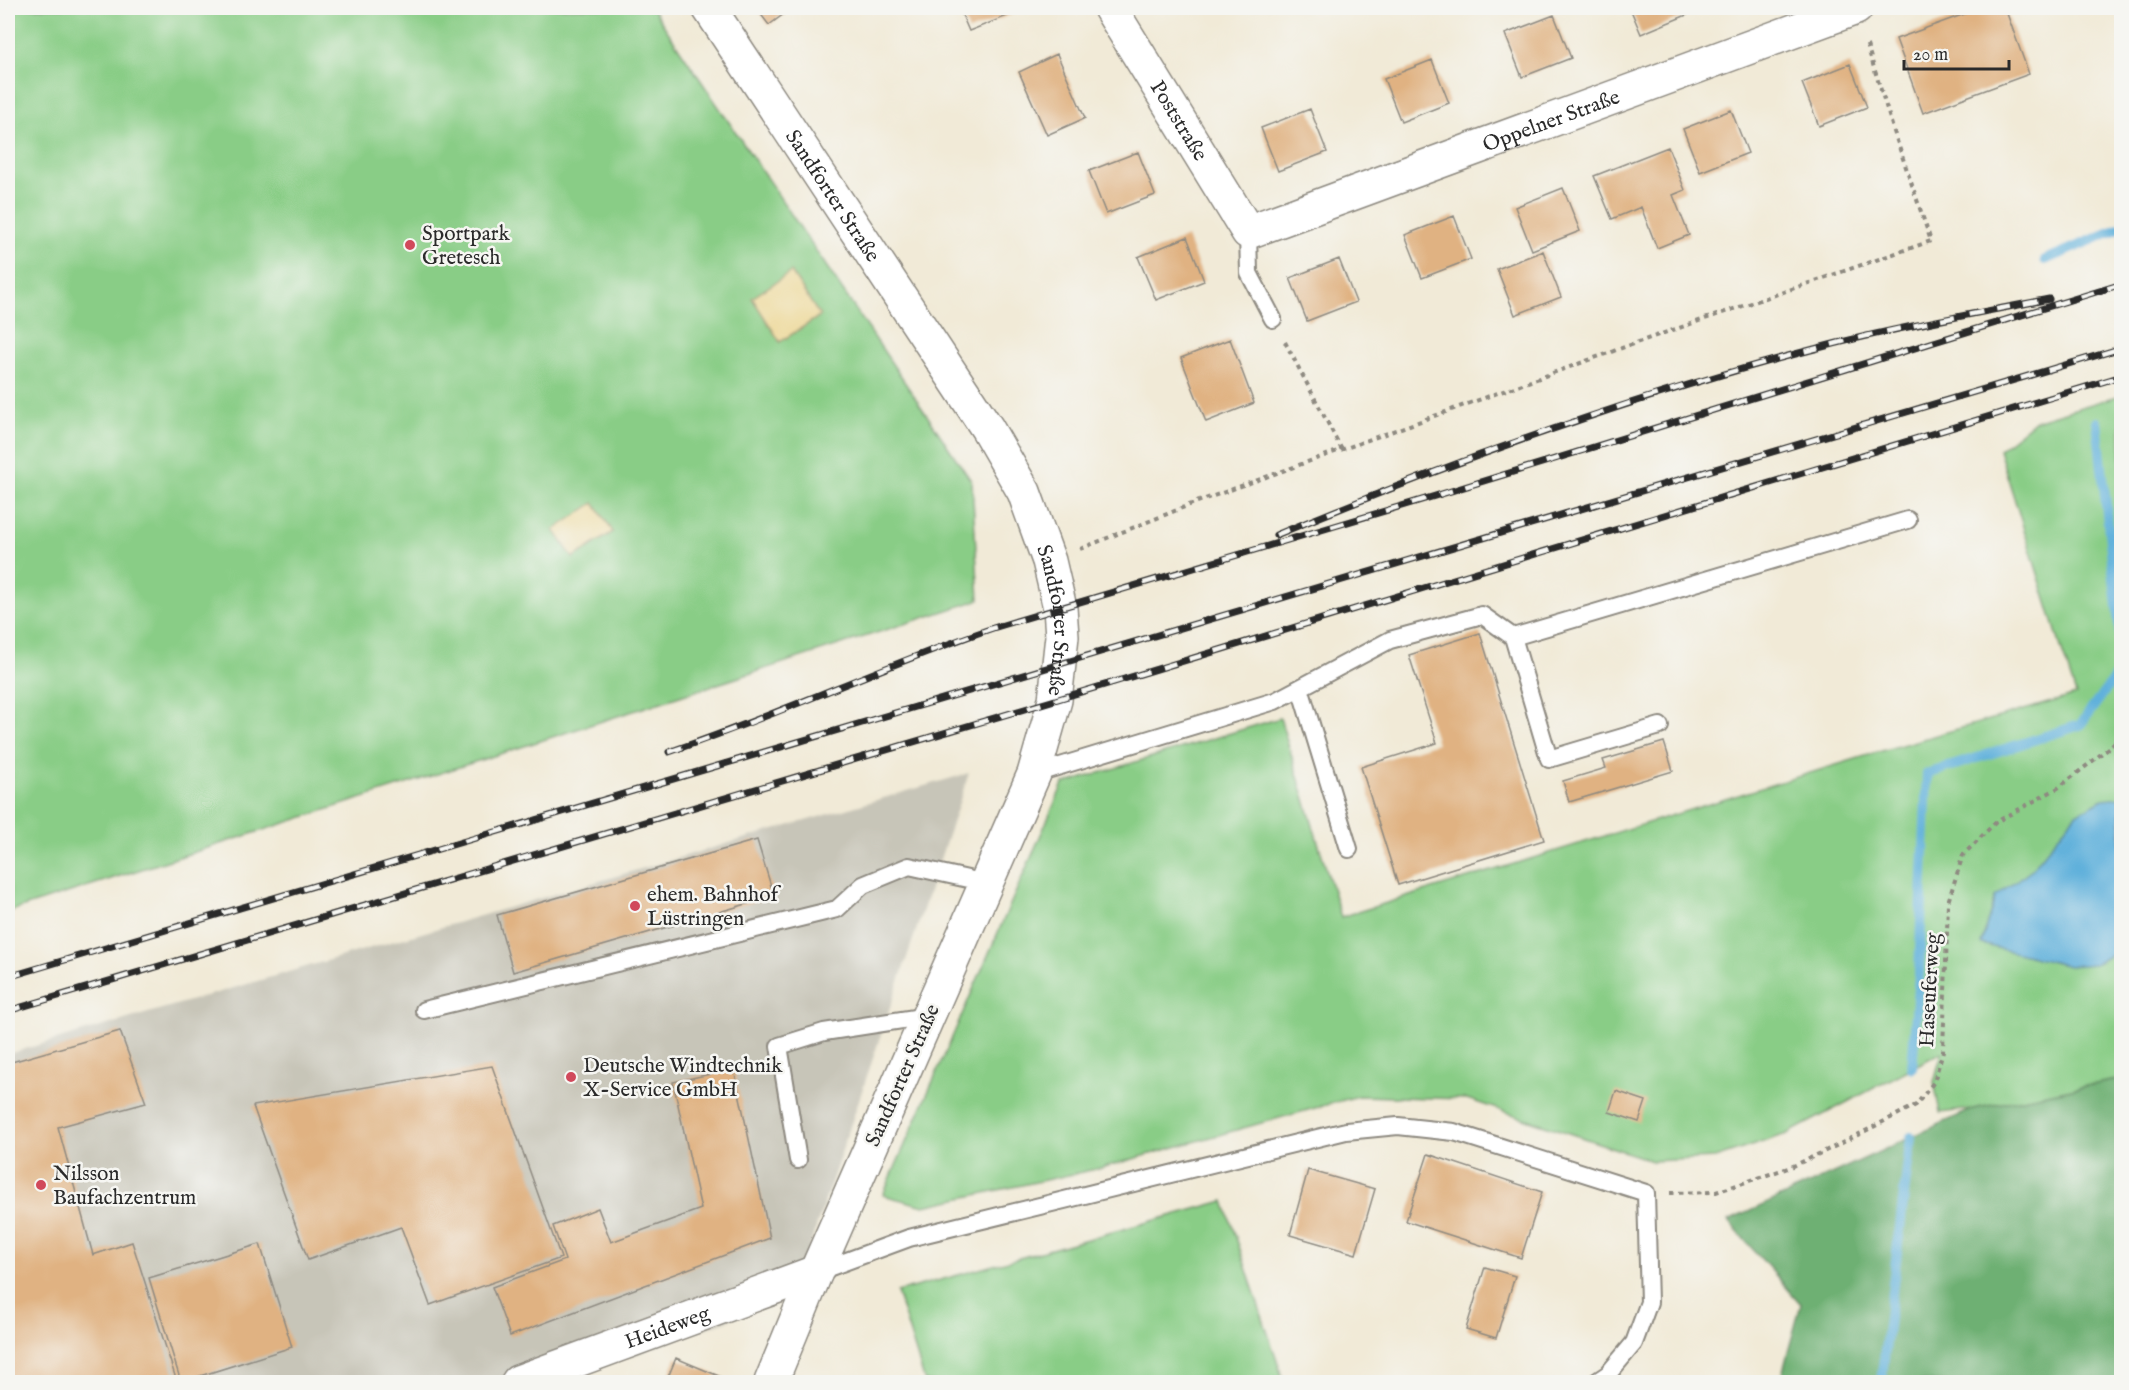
<svg xmlns="http://www.w3.org/2000/svg" width="2129" height="1390" font-family="'IM FELL English',serif">
  <style>
    .industrial { fill: #c7c5b8 }
    .green { fill: #89cd86; stroke: #5a7c58; stroke-width: 1.5 }
    .forest { fill: #6eb073; stroke: #4c6e4f; stroke-width: 1.5 }
    .sand { fill: #eeda9e; stroke: #8c8264; stroke-width: 1.5 }
    .water { fill: #60b1db; stroke: #466e83; stroke-width: 1.5 }
    .lines { fill: none; stroke-linecap: round; stroke-linejoin: round }
    .stream { stroke: #60b1db; stroke-width: 10 }
    .building { fill: #e0b282 }
    .service-casing { stroke: #8e8a81; stroke-width: 20 }
    .minor-casing { stroke: #8e8a81; stroke-width: 36 }
    .tertiary-casing { stroke: #8e8a81; stroke-width: 36 }
    .path { stroke: #8e8a81; stroke-width: 4; stroke-dasharray: 4.5 4.5; stroke-linecap: butt }
    .service { stroke: #fff; stroke-width: 16 }
    .minor { stroke: #fff; stroke-width: 33 }
    .tertiary { stroke: #fff; stroke-width: 33 }
    .rail-casing { stroke: #2b2b2b; stroke-width: 7 }
    .rail { stroke: #f6f6f2; stroke-width: 4.5; stroke-dasharray: 14; stroke-linecap: butt }
    .poi-dot { fill: #d1495b; stroke: #f6f6f2; stroke-width: 2 }
    .labels { text-anchor: middle; stroke-width: 5; stroke-linejoin: round; paint-order: stroke }
    .street-label { font-size: 21px; fill: #2b2b2b; stroke: #f6f6f2 }
    .poi-label { font-size: 21px; fill: #2b2b2b; stroke: #f6f6f2; text-anchor: start }
  </style>
  <rect width="100%" height="100%" fill="#f6f6f2"/>
  <filter id="ink" filterUnits="userSpaceOnUse"><feTurbulence type="fractalNoise" baseFrequency=".0167" numOctaves="2"/><feDisplacementMap in="SourceGraphic" scale="12" xChannelSelector="R" yChannelSelector="G"/><feConvolveMatrix kernelMatrix="1 2 1 2 8 2 1 2 1" color-interpolation-filters="sRGB"/></filter>
  <filter id="wash" filterUnits="userSpaceOnUse"><feTurbulence type="fractalNoise" baseFrequency=".008" numOctaves="4" result="noise"/><feDisplacementMap in="SourceGraphic" scale="24" xChannelSelector="R" yChannelSelector="G"/><feGaussianBlur stdDeviation="1.35" result="paint"/><feColorMatrix in="noise" values="0 0 0 0 0 0 0 0 0 0 0 0 0 0 0 0 0 1.4 0 .05"/><feComposite in="paint" operator="in"/></filter>
  <g filter="url(#wash)">
    <rect width="100%" height="100%" fill="#f1ead7"/>
    <path class="industrial" d="M969,773L793,1296L561,1382H8V1054Z"/>
    <path class="green" d="M8,8H652L972,482L979,600L8,912Z
      M2121,395V1079L1973,1109L1940,1113L1934,1082L1942,1052L1787,1134L1715,1158L1652,1161L1467,1099L1358,1096L1101,1168L924,1206L883,1195L1063,784L1280,718L1341,917L1898,746L2076,695L1999,450L2035,421Z
      M1224,1201L1284,1382H925L897,1292Z"/>
    <path class="forest" d="M2121,1079V1382H1780L1801,1304L1728,1221L1973,1109Z"/>
    <path class="sand" d="M791,272L820,316L780,342L752,298Z
      M594,503L613,532L573,558L554,530Z"/>
    <path class="water" d="M2121,797V950L2095,964L2069,966L1981,944L1995,897L2032,869L2076,814L2103,799Z"/>
    <g class="lines">
      <path class="stream" d="M2045,260L2122,227
        M2097,422L2122,651
        M1912,1068L1919,974L1927,774L2080,725L2122,668
        M1885,1382L1882,1375L1911,1137"/>
    </g>
    <g id="blocks">
      <path class="building" d="M756,8H792L769,25Z
        M959,8H1018L1020,11L969,31Z
        M1630,8H1687L1689,14L1641,34Z
        M1981,8H2005L2029,74L1923,113L1896,39Z
        M1554,15L1571,58L1522,77L1505,34Z
        M1057,54L1085,118L1047,135L1019,72Z
        M1432,60L1449,103L1401,122L1384,79Z
        M1850,64L1867,107L1819,126L1802,83Z
        M1310,109L1327,152L1278,171L1261,128Z
        M1731,110L1748,153L1700,172L1683,129Z
        M1668,147L1685,190L1673,195L1689,235L1657,248L1641,207L1612,219L1594,176Z
        M1138,152L1155,195L1106,214L1089,171Z
        M1563,188L1580,231L1532,250L1515,207Z
        M1454,216L1471,259L1422,278L1405,235Z
        M1187,237L1204,281L1156,300L1138,257Z
        M1543,251L1561,297L1515,315L1497,269Z
        M1339,259L1356,302L1307,321L1290,278Z
        M1230,339L1254,403L1206,422L1181,358Z
        M1480,633L1544,840L1398,885L1361,767L1437,743L1409,655Z
        M1664,742L1673,771L1569,802L1563,781L1606,768L1603,760Z
        M757,840L774,896L513,972L497,915Z
        M120,1031L146,1103L58,1127L93,1255L132,1242L177,1382H8V1063Z
        M492,1066L561,1258L430,1305L401,1227L308,1260L253,1106Z
        M734,1069L770,1238L510,1336L492,1287L565,1260L553,1226L598,1208L611,1242L701,1209L673,1082Z
        M1616,1091L1646,1101L1639,1122L1609,1112Z
        M1428,1154L1542,1192L1521,1258L1406,1221Z
        M1308,1170L1375,1189L1356,1254L1290,1235Z
        M260,1244L292,1347L181,1382L149,1278Z
        M1485,1267L1515,1276L1496,1338L1466,1329Z
        M676,1358L733,1382H666Z"/>
    </g>
  </g>
  <g filter="url(#ink)">
    <use href="#blocks" fill-opacity="0" stroke="#8e8a81" stroke-width="1.5"/>
    <g class="lines">
      <g class="service-casing">
        <path id="service" d="M1248,232L1249,273L1273,319
          M1513,637L1908,520
          M1300,688L1349,849
          M1034,774L1275,701L1390,640L1482,615L1513,637L1549,759L1660,726
          M424,1010L837,909L863,885L909,866L986,883
          M798,1160L779,1046L824,1032L928,1016
          M817,1272L909,1238L1346,1131L1398,1126L1454,1132L1646,1193L1649,1302L1634,1343L1608,1374L1596,1382"/>
      </g>
      <g class="minor-casing">
        <g id="minor">
          <path id="s1" d="M1110,8L1248,232L1856,8"/>
          <path id="s2" d="M518,1382L816,1272"/>
        </g>
      </g>
      <g class="tertiary-casing">
        <g id="tertiary">
          <path id="s3" d="M709,8L987,428L1024,492L1049,561L1060,608L1062,636L1055,700L1034,774L816,1272L771,1382"/>
        </g>
      </g>
      <path class="path" d="M1285,342L1342,450
        M1080,549L1197,502L1644,340L1931,241L1895,135L1866,42
        M1670,1193L1716,1192L1791,1167L1838,1145L1916,1105L1934,1082L1943,1051L1948,902L1963,855L1996,822L2058,788L2094,760L2122,736"/>
      <use href="#service" class="service"/>
      <use href="#minor" class="minor"/>
      <use href="#tertiary" class="tertiary"/>
      <g class="rail-casing">
        <path id="rail" d="M1276,535C1454,461 1636,395 1822,347C1897,327 1974,314 2049,299
          M669,752C779,715 884,665 993,628L1435,496L2122,284
          M8,977L2122,348
          M8,1011L1055,700L2122,376"/>
      </g>
      <use href="#rail" class="rail"/>
    </g>
  </g>
  <g class="poi-dot">
    <circle cx="410" cy="245" r="6"/>
    <circle cx="635" cy="906" r="6"/>
    <circle cx="571" cy="1077" r="6"/>
    <circle cx="41" cy="1185" r="6"/>
  </g>
  <g class="labels">
    <g class="street-label">
      <text dy="7" stroke="none"><textPath href="#s1" startOffset="132">Poststraße</textPath></text>
      <text dy="7" stroke="none"><textPath href="#s1" startOffset="586">Oppelner Straße</textPath></text>
      <text dy="7" stroke="none"><textPath href="#s3" startOffset="225">Sandforter Straße</textPath></text>
      <text dy="7" stroke="none"><textPath href="#s3" startOffset="711">Sandforter Straße</textPath></text>
      <text transform="translate(1929 990) rotate(-87)" y="7">Haseuferweg</text>
      <text transform="translate(902 1075) rotate(-66)" y="7">Sandforter Straße</text>
      <text dy="7" stroke="none"><textPath href="#s2" startOffset="159">Heideweg</textPath></text>
    </g>
    <g class="poi-label">
      <text x="422" y="240">Sportpark<tspan x="422" dy="24">Gretesch</tspan></text>
      <text x="647" y="901">ehem. Bahnhof<tspan x="647" dy="24">Lüstringen</tspan></text>
      <text x="583" y="1072">Deutsche Windtechnik<tspan x="583" dy="24">X-Service GmbH</tspan></text>
      <text x="53" y="1180">Nilsson<tspan x="53" dy="24">Baufachzentrum</tspan></text>
    </g>
  </g>
  <rect width="2129" height="1390" fill="none" stroke="#f6f6f2" stroke-width="30"/>
  <path d="M1904 60v9h105v-9" fill="none" stroke="#2b2b2b" stroke-width="3"/>
  <text x="1913" y="60" font-size="18" fill="#2b2b2b" stroke="#f6f6f2" stroke-width="4.5" paint-order="stroke">20 m</text>
</svg>
